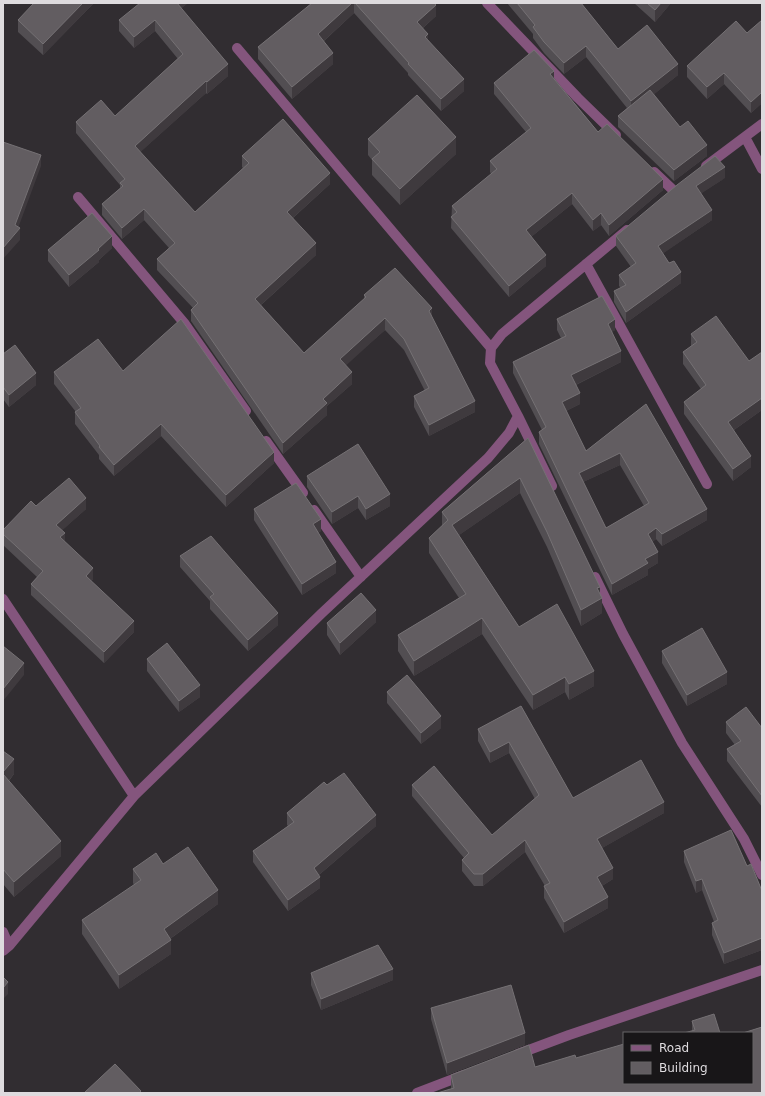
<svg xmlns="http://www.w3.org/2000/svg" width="765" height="1096" font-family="'DejaVu Sans',sans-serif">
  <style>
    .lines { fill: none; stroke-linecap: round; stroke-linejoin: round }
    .minor { stroke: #84557d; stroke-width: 10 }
    .wall { fill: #524e52; fill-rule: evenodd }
    .shaded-wall { fill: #3f3a3e }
    .building { fill: #625d61; stroke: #757174; fill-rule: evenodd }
  </style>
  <rect width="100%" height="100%" fill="#312d31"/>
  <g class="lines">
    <path class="minor" d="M487,3L578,98L616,135
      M237,48L491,348
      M745,137L762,169
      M706,166L762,124
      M654,172L673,190
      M78,197L185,324L246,411
      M586,264L707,484
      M518,416L552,486
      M266,441L303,493
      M314,510L361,577
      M595,577L623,634L682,743L744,839L762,875
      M3,599L134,796
      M3,932L9,946
      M3,951L9,946L134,796L322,613L488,458L509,433L518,416L490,363L491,348L502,334L627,230
      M518,1054L569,1035L762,970
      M417,1093L464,1075"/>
  </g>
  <path class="wall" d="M94,3L43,55L18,32V20Z
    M188,3L181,8L228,76L207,94L206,93L140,152L195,212L243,168L242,167V156L330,184L293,218L316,255L261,305L304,353L364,299V295L432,317L475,412L429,436L414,407V396L425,391L404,350L385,330L345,365L352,384L327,406V415L283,454L191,321V310L193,308L157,270V259L169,248L144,220L122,239L102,215V204L120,188V185L76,133V122L115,116L178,59L155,31L134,48L119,31V20Z
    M312,3H434L436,16L423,28L428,40L464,91L441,111L408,75V73L354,13L324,41L333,64L292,99L258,59V47Z
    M507,3H581L618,49L678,75L654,94L680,127L707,156L674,181L618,127V116L627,108L586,57L564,74L544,53L533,38V34Z
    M634,3H671L655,22Z
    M762,20V103L751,113L724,84L707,99L687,77V66L747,33Z
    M554,78L598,132L663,190L609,236L601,225L593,231L572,204L531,237L546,266L509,297L451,228L452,206L491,174L490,172V161L526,132L494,94V83Z
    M368,139L456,154L400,205L372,175V160L368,155Z
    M725,178L701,193L712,220L663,253L681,283L626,323L614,302V291L621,288L619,286V275L631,267L616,246V236Z
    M112,248L99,260V262L69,287L48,261V250Z
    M557,319L615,330L612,332L621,362L576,385L580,404L566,411L586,451L646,404L707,520L662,546L656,539L652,542L658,563L648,569V575L612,595L539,444V432L542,430L513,373V362L561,338L557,330ZM620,465L644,506L606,528L583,482Z
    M691,334L749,361L762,352V410L734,430L751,467L733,481L684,414V402L701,389L683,364V352L691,346Z
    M3,354L36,385L9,407L3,399Z
    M123,371L274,463L226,507L161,436L114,476L99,459V455L75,424V412H76L54,384V372Z
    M528,438L600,595L602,613L581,626L547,547L520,493L459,535L519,627L594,686L569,700L565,692L533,710L482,634L414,676L398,651V635L459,598L429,553V538L442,526V512Z
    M307,476L390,506L366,520L358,508L332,524L307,487Z
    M36,506L86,509L62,530L65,542L93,579L91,581L134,632L104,663L31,595V584L37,577L3,545V530Z
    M254,509L321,531L318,533L336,573L302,595L254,520Z
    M180,556L278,625L248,651L210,609V601L180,567Z
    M376,622L340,655L327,635V623Z
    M662,651L727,684L687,706L662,663Z
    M147,659L200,697L179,712L147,671Z
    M387,692L441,728L421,744L387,703Z
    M521,706L573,798L664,813L602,848L613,879L602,886L608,908L564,933L544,898V886H545L525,852L483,886H474L462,871V860L464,858L412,796V785L492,835L535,799L509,753L490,763L478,741V729Z
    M726,722L762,728V807L727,761V749L735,745L726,733Z
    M3,751L14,774L9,781L61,856L14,897L3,884Z
    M327,785L376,826L319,875L320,888L288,911L253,862V851L288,826L287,825V813Z
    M684,851L747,866L762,891V950L724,964L712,935V923L714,922L702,890L696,893L684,862Z
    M163,864L218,904L170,939L171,954L119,989L82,934V920L134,885L133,883V869Z
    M311,973L393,980L321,1010L311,985Z
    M431,1008L525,1045L447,1075L431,1019Z
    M692,1021L720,1033L692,1031Z
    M576,1058L624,1083L762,1093L451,1089V1075L535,1067Z"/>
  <path class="shaded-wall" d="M83,3H94L43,55V44Z
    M176,3H188L176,13Z
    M352,3H354V13L318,46V34Z
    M661,3H671L655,22V10Z
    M436,5V16L417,33V22Z
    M155,20V31L134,48V37Z
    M428,34V45L425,37Z
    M586,46V57L564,74V63Z
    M333,53V64L292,99V87Z
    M228,64V76L207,94V82Z
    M678,64V75L631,113V101Z
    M554,71V82L550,74Z
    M724,73V84L707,99V87Z
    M464,79V91L441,111V99Z
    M206,81V93L135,157V146Z
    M762,92V103L751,113V102Z
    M456,137V154L400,205V189Z
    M707,145V156L674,181V170Z
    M41,155V166L17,231L20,228V240L3,259V248L15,225Z
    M725,167V178L696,197V186Z
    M330,173V184L287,223V212Z
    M663,179V190L609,236V225Z
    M572,193V204L526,241V230Z
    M144,209V220L122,239V228Z
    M712,210V220L658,257V246Z
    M601,213V225L593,231V220Z
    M112,236V248L99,260V262L69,287V275Z
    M316,243V255L255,310V299Z
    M546,255V266L509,297V286Z
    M681,272V283L626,323V312Z
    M432,308V319L429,311Z
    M385,318V330L340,371V359Z
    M615,319V330L608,335V324Z
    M621,351V362L571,387V375Z
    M352,372V384L327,406V415L283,454V443L323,399Z
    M36,373V385L9,407V395Z
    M580,393V404L562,413V402Z
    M762,398V410L728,434V422Z
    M475,401V412L429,436V425Z
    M161,424V436L114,476V465Z
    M274,452V463L226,507V495Z
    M620,453V465L579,484V473Z
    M751,456V467L733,481V469Z
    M520,478V493L452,540V525Z
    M390,494V506L366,520V509Z
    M358,496V508L332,524V512Z
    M86,498V509L56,536V525Z
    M707,509V520L662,546V534Z
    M321,519V531L313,536V524Z
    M656,528V539L648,545V534Z
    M65,533V544L60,537Z
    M658,552V563L648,569V575L612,595V584L645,559Z
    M336,562V573L302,595V584Z
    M93,568V579L86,586V576Z
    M600,587V599L602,598V613L581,626V610L597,588Z
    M376,610V622L340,655V643Z
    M278,613V625L248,651V640Z
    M482,618V634L414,676V661Z
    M134,621V632L104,663V652Z
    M24,663V675L3,701V689Z
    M594,671V686L569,700V684Z
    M727,672V684L687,706V695Z
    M565,677V692L533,710V695Z
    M200,685V697L179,712V701Z
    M441,716V728L421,744V733Z
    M509,742V753L490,763V752Z
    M14,759V774L3,787V772Z
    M664,802V813L597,851V839Z
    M376,815V826L314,879V868Z
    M525,840V852L483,886V874Z
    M61,841V856L14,897V882Z
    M613,868V879L597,889V877Z
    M320,877V888L288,911V900Z
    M702,879V890L696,893V881Z
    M218,890V904L164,943V929Z
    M608,897V908L564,933V922Z
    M762,938V950L724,964V953Z
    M171,940V954L119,989V975Z
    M393,969V980L321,1010V999Z
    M8,982V994L3,999V988Z
    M525,1033V1045L447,1075V1063Z"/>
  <path class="building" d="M34,3H83L43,44L18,20Z
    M140,3H177L228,64L207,82L206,81L135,146L195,212L249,163L242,156L283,119L330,173L287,212L316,243L255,299L304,353L366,297L364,295L395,268L432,308L429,311L475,401L429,425L414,396L429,388L404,339L385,318L340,359L352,372L323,399L327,403L283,443L191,310L198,303L157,259L175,243L144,209L122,228L102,204L123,186L120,183L125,179L76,122L101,100L115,116L183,54L155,20L134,37L119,20Z
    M312,3H352L318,34L333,53L292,87L258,47Z
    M355,3H434L436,5L417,22L428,34L425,37L464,79L441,99L408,64L409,63Z
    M517,3H581L618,49L647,25L678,64L631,101L586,46L564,63L544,42L533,27L535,25Z
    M647,3H661L655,10Z
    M762,20V92L751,102L724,73L707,87L687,66L736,21L747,33Z
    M534,50L554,71L550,74L598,132L607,124L663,179L609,225L601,213L593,220L572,193L526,230L546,255L509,286L451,217L457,212L452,206L497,169L490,161L531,128L494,83Z
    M650,90L680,127L688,121L707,145L674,170L618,116Z
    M417,95L456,137L400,189L372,159L380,152L368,139Z
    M3,142L41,155L15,225L20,228L3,248Z
    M715,156L725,167L696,186L712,210L658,246L669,263L674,261L681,272L626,312L614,291L626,285L619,275L636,263L616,236L677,185Z
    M92,213L112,236L98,249L99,250L69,275L48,250Z
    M602,296L615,319L608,324L621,351L571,375L580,393L562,402L586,451L646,404L707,509L662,534L656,528L648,534L658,552L645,559L648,563L612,584L539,432L546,427L513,362L566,336L557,319ZM620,453L649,503L606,528L579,473Z
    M716,316L749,361L762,352V398L728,422L751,456L733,469L684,402L706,385L683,352L697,342L691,334Z
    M181,319L274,452L226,495L161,424L114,465L99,447L100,446L75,412L81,408L54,372L98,339L123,371Z
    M15,345L36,373L9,395L3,387V354Z
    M528,438L600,587L597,588L602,598L581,610L547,532L520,478L452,525L519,627L557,604L594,671L569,684L565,677L533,695L482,618L414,661L398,635L466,594L429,538L448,520L442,512Z
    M358,444L390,494L366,509L358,496L332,512L307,476Z
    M69,478L86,498L56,525L65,533L60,537L93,568L86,576L134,621L104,652L31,584L43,571L3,534V530L31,501L36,506Z
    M296,483L321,519L313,524L336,562L302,584L254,509Z
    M211,536L278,613L248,640L210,597L214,594L180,556Z
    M361,593L376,610L340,643L327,623Z
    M702,628L727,672L687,695L662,651Z
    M167,643L200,685L179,701L147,659Z
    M3,646L24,663L3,689Z
    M407,675L441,716L421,733L387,692Z
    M521,706L573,798L641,760L664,802L597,839L613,868L597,877L608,897L564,922L544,886L550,883L525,840L483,874H474L462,860L469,853L412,785L434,766L492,835L539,795L509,742L490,752L478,729Z
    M746,707L762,728V796L727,749L741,741L726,722Z
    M3,751L14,759L3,772Z
    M344,773L376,815L314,868L320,877L288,900L253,851L294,822L287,813L324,782L327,785Z
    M3,774L61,841L14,882L3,869Z
    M731,830L747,866L751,864L762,891V938L724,953L712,923L718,920L702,879L696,881L684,851Z
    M188,847L218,890L164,929L171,940L119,975L82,920L141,880L133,869L156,853L163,864Z
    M378,945L393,969L321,999L311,973Z
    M3,977L8,982L3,988Z
    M511,985L525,1033L447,1063L431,1008Z
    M714,1014L720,1033H684L695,1030L692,1021Z
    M762,1027V1093H437L454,1088L451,1075L529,1045L535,1067L575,1055L576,1058L624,1044V1083H752V1033H743Z
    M115,1064L141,1091L139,1093H84Z"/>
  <rect width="765" height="1096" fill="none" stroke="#dedbde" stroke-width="8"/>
  <rect x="623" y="1032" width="130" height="52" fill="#181618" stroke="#676567"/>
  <rect x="631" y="1045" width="20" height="6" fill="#84557d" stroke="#676567"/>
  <text x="659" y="1052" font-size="12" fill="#dedbde">Road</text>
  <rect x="631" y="1062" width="20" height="12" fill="#625d61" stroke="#676567"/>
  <text x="659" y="1072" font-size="12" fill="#dedbde">Building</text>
</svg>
